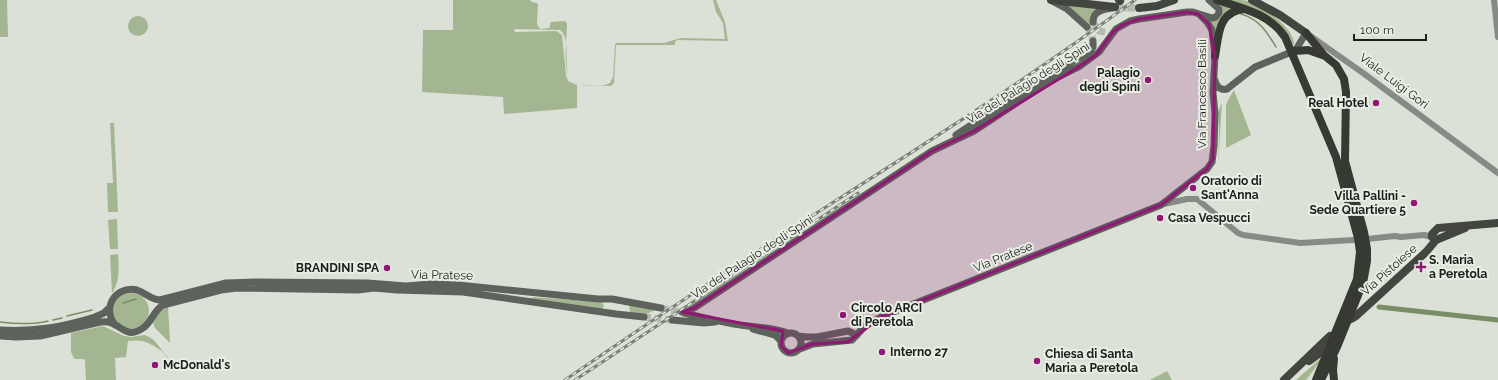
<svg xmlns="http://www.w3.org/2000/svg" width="1498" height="380" font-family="Raleway,sans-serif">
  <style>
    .green { fill: #a3b691 }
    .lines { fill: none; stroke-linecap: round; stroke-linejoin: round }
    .stream { stroke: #798e65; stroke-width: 1.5 }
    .canal { stroke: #798e65; stroke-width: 5 }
    .secondary-tunnel { stroke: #b6bab1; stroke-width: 7; stroke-dasharray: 7 3.5; stroke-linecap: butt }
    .primary-tunnel { stroke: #b6bab1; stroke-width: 8; stroke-dasharray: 8 4; stroke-linecap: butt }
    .tertiary { stroke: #888a86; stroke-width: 6 }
    .secondary { stroke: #5e625c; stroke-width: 7 }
    .primary { stroke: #42463f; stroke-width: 8 }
    .trunk { stroke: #363a33; stroke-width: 8 }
    .rail-casing { stroke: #7b7f78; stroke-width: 3 }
    .rail { stroke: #e9eee4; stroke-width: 1.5; stroke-dasharray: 4.5; stroke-linecap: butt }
    .marked { fill: #911774; fill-opacity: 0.2; stroke: #911774; stroke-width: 3; stroke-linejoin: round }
    .poi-dot { fill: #911774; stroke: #e9eee4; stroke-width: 1.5 }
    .labels { text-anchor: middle; stroke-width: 4; stroke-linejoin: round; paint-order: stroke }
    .poi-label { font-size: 12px; font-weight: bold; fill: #1c1e1a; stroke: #e9eee4; text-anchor: start }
    .street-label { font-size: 12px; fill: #1c1e1a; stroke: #e9eee4 }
  </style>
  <rect width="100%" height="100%" fill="#dce1d7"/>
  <path class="green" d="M0,0H7L8,37H0Z
    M453,0H530L532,2L537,3L538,4L537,24L540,29L549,28L551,22L565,21L567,24C567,39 562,67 571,80C579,86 600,88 610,83L613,77L615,44L617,43H664L681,38L725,39L723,23L716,12L713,0H716L725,22L728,41L677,40L675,42V45H616L614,83L611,86C599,85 581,87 571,80C562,67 572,39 560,30L514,29L515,32L556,31L562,35L566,75L568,81L577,85V108L504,114L503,97L422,92L423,30H453Z
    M1226,0C1231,0 1237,0 1242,0C1258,2 1293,26 1294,43L1293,45L1287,33Z
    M1066,5L1097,9L1092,24L1090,25Z
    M1221,5L1235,7L1216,31L1210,22C1219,20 1226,16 1221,5Z
    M128 26a10 10 0 1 1 20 0a10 10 0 1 1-20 0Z
    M1234,90L1251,135L1226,148V105L1228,100Z
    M1222,103L1218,165L1219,132L1218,112Z
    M110,123H114L118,212H108L107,183H113Z
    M117,219L118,249H110L108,220Z
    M118,254C119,267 120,282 112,293L110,255Z
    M113 311a18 18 0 1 1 36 0a18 18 0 1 1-36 0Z
    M533,297L602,302L604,306L602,309L532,299Z
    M629,305L655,310L647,314L628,313L630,312Z
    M168,306L170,343L155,328L153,323L155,314Z
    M103,326L124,336L131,337L145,335L154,340L169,359C166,357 164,353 162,351C149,343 144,339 128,341L126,357L115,358L116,380H86L85,360L84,359H75L74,358L71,352V333Z
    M1321,358L1318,364L1306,380H1296Z
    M1167,371L1172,380H1150Z"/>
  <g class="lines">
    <path class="stream" d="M1241,14C1259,19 1267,32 1276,47
      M123,303L136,299
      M67,316L92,310
      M53,320L62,318
      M0,322C16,324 32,325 48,321"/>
    <path class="canal" d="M1379,307L1498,320"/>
    <path class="secondary-tunnel" d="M1112,8H1126
      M1093,22L1099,31L1105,32
      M1087,27L1092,36L1093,41
      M661,308L681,312
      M644,317L672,320"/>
    <path class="primary-tunnel" d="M1115,7L1139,8"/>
    <path class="tertiary" d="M1494,0L1498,37
      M1309,35L1363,73L1498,173
      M1164,204L1187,199H1197L1238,233L1243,235L1300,243L1354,240
      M1367,239L1395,236L1401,237L1424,235L1432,237"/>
    <path class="secondary" d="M1052,1L1067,9L1087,27
      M1093,22C1093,11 1102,10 1112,8
      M1295,51L1306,33
      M1214,78C1216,85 1219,91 1227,89L1255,67L1289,53
      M956,135L1038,81L1088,53L1093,47V41
      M682,312H687L694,308L932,151L974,131L1050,81L1080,66L1099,52L1116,29L1130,21L1139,19L1187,12H1193L1212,18L1216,17L1219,13V9L1209,0
      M684,313C706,318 727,324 748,326C763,328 774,328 788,333
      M672,320L704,323L715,322
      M115,325C110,318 108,311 111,303C115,293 126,287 137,290C146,293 150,299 160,300L226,283L257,282L367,283L406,286L431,284L458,285L598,299H612L661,308
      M753,329L775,335L780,340
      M0,330C35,332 62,327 95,317L104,313L110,307
      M781 343a10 10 0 1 1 20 0a10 10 0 1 1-20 0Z
      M0,336L16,337L40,336L96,323C100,322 104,321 108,322C121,324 126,340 143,328C152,322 153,311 163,305L221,290L237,288L358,290L374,288L397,290L463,292L616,314L644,317
      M798,336L807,337H817L848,331L857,335
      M800,349L813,344L852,340L865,326L881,317L1161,205L1207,169L1212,162L1214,146L1215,113L1213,93L1215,56L1212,30L1207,22L1200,15"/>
    <path class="primary" d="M1051,0L1115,7
      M1119,0L1120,1
      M1252,0L1280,15L1306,33
      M1139,8L1157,6L1174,0
      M1436,240L1432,237V234L1438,228L1498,223
      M1436,240L1465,228
      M1351,319L1356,316L1426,252L1436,240
      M1309,361L1324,350
      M1284,380L1330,336"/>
    <path class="trunk" d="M1217,0C1242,8 1270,14 1285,37L1336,157L1358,238L1360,252L1357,279L1316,380
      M1306,33L1323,54
      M1295,51L1308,50L1325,56L1336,65L1344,79L1346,92L1345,161L1364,232L1367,249V261L1363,283L1337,347L1321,380
      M1215,56C1219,34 1218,12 1244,9
      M1334,359L1333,370L1334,380"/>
    <g class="rail-casing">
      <path id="rail" d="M565,380C652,320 740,262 829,205C933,139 1036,73 1135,0
        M575,380L858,193"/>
    </g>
    <use href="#rail" class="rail"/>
  </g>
  <path class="marked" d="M1187,12L1198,14L1209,24L1215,56L1213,159L1207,169L1161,205L881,317L848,342L813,344L788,353L781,346L783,331L682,312L694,308L932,151L974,131L1080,66L1096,55L1113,32L1122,25L1139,19Z"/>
  <g class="poi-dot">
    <circle cx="1148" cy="80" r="4"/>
    <circle cx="1376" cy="103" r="4"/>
    <circle cx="1193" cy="188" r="4"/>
    <circle cx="1414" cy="203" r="4"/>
    <circle cx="1160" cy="218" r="4"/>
    <path d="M1419 261h4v4h4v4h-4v4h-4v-4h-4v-4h4z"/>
    <circle cx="387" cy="268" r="4"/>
    <circle cx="843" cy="315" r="4"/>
    <circle cx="882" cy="352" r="4"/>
    <circle cx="1037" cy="361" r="4"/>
    <circle cx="155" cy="365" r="4"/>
  </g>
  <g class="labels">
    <g class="poi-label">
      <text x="1140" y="77" text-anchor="end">Palagio<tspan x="1140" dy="14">degli Spini</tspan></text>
      <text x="1368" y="107" text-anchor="end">Real Hotel</text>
      <text x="1201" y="185">Oratorio di<tspan x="1201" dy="14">Sant'Anna</tspan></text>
      <text x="1406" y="200" text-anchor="end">Villa Pallini -<tspan x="1406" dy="14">Sede Quartiere 5</tspan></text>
      <text x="1168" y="222">Casa Vespucci</text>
      <text x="1429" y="264">S. Maria<tspan x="1429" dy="14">a Peretola</tspan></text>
      <text x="379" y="272" text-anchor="end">BRANDINI SPA</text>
      <text x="851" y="312">Circolo ARCI<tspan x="851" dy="14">di Peretola</tspan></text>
      <text x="890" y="356">Interno 27</text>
      <text x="1045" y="358">Chiesa di Santa<tspan x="1045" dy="14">Maria a Peretola</tspan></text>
      <text x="163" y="369">McDonald's</text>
    </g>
    <g class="street-label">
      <text transform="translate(1394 81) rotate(37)" y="4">Viale Luigi Gori</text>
      <text transform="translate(1028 83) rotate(-32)" y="4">Via del Palagio degli Spini</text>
      <text transform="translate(1202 94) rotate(-90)" y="4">Via Francesco Basili</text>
      <text transform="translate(752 257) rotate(-33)" y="4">Via del Palagio degli Spini</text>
      <text transform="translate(1003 257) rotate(-22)" y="4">Via Pratese</text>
      <text transform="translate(1389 270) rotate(-42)" y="4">Via Pistoiese</text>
      <text transform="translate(442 275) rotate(1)" y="4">Via Pratese</text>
    </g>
  </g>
  <path d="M1354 34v6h72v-6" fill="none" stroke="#1c1e1a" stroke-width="2"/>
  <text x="1360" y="34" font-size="12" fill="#1c1e1a" stroke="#e9eee4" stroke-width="3" paint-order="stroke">100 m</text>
</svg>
